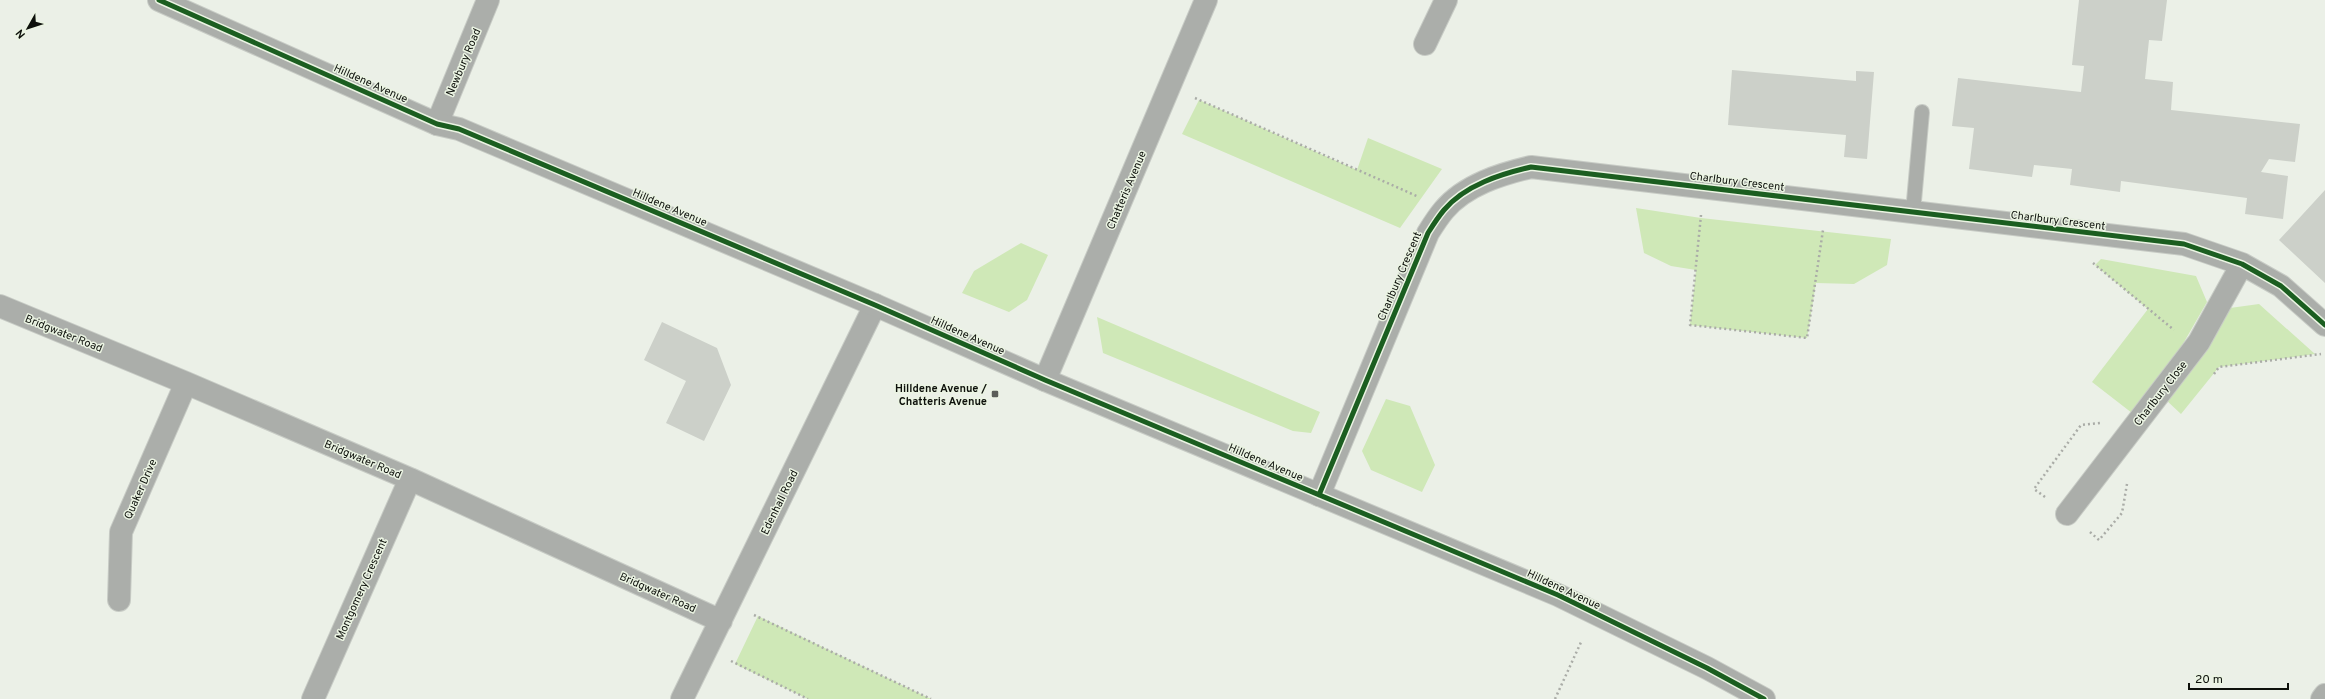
<svg xmlns="http://www.w3.org/2000/svg" width="2325" height="699" font-family="Overpass,sans-serif">
  <style>
    .green { fill: #cfe8b7 }
    .building { fill: #ccd0c9 }
    .lines { fill: none; stroke-linecap: round; stroke-linejoin: round }
    .service-casing { stroke: #c7cbc5; stroke-width: 16 }
    .minor-casing { stroke: #c7cbc5; stroke-width: 24 }
    .tertiary-casing { stroke: #c7cbc5; stroke-width: 24 }
    .path { stroke: #aaaca7; stroke-width: 2.5; stroke-dasharray: 2 3; stroke-linecap: butt }
    .service { stroke: #abaeaa; stroke-width: 14 }
    .minor { stroke: #abaeaa; stroke-width: 22 }
    .tertiary { stroke: #abaeaa; stroke-width: 22 }
    .cycleway-casing { stroke: #ebf4e3; stroke-width: 8 }
    .cycleway { stroke: #1b5e20; stroke-width: 5 }
    .poi-dot { fill: #5b5e58; stroke: #ebf4e3; stroke-width: 1.5 }
    .labels { text-anchor: middle; stroke-width: 3; stroke-linejoin: round; paint-order: stroke }
    .street-label { font-size: 11px; fill: #0d100b; stroke: #ebf4e3 }
    .poi-label { font-size: 11px; font-weight: bold; fill: #0d100b; stroke: #ebf4e3; text-anchor: end }
  </style>
  <rect width="100%" height="100%" fill="#ebf0e7"/>
  <path class="green" d="M1199,100L1357,170L1368,138L1442,169L1400,228L1182,134Z
    M1636,208L1701,218L1891,239L1887,265L1854,284L1816,283L1807,338L1690,325L1696,270L1671,266L1644,253Z
    M1021,243L1048,255L1027,300L1009,312L962,293L974,271Z
    M2101,259L2196,276L2207,302L2180,349L2132,413L2092,382L2148,309L2095,265Z
    M2259,304L2315,354L2219,367L2181,414L2166,400L2230,308Z
    M1097,317L1320,412L1311,433L1293,431L1103,353Z
    M1386,399L1410,406L1435,465L1422,492L1371,470L1362,451Z
    M758,616L931,699H808L735,664Z"/>
  <path class="building" d="M2079,0H2167L2162,41L2149,40L2145,79L2173,82L2171,110L2300,124L2295,162L2269,159L2261,172L2288,176L2283,219L2245,214L2247,198L2121,181L2120,192L2070,185L2072,169L2034,165L2032,177L1969,169L1974,128L1952,126L1958,78L2081,92L2084,66L2072,65Z
    M1732,70L1856,81V71L1874,72L1867,159L1844,157L1846,135L1728,125Z
    M2325,190V283L2279,240Z
    M662,322L717,348L731,385L704,441L666,423L686,381L644,360Z"/>
  <g class="lines">
    <g class="service-casing">
      <path id="service" d="M1913,212L1922,112"/>
    </g>
    <g class="minor-casing">
      <path id="minor" d="M1425,44L1446,0
        M437,124L488,0
        M0,306L186,383L410,479L721,621
        M1045,380L1206,0
        M1319,495L1428,233C1433,225 1438,217 1444,210C1465,185 1501,174 1531,167L2184,244L2242,264L2281,286L2325,325
        M2067,514L2199,342L2242,264
        M119,600L121,532L186,383
        M313,699L410,479
        M682,699L875,305
        M2322,699L2325,695"/>
    </g>
    <g class="tertiary-casing">
      <path id="tertiary" d="M159,0L437,124L459,129L875,305L1045,380L1558,595L1707,668L1764,699"/>
    </g>
    <path class="path" d="M1195,98L1419,197
      M1701,215L1690,325L1807,338L1823,230
      M2093,263L2174,330
      M2214,374L2219,367L2321,354
      M2045,497L2034,489L2081,425L2100,423
      M2090,532L2099,540L2122,513L2127,484
      M754,615L931,699
      M731,661L808,699
      M1555,699L1582,640"/>
    <use href="#service" class="service"/>
    <use href="#minor" class="minor"/>
    <use href="#tertiary" class="tertiary"/>
    <g class="cycleway-casing">
      <path id="cycleway" d="M159,0L437,124L459,129L875,305L1045,380L1558,595L1707,668L1764,699
        M1319,495L1428,233C1433,225 1438,217 1444,210C1465,185 1501,174 1531,167L2184,244L2242,264L2281,286L2325,325"/>
    </g>
    <use href="#cycleway" class="cycleway"/>
  </g>
  <rect class="poi-dot" x="991" y="390" width="8" height="8" rx="2"/>
  <g class="labels">
    <g class="street-label">
      <text transform="translate(463 62) rotate(-67)" y="4">Newbury Road</text>
      <text transform="translate(371 83) rotate(24)" y="4">Hilldene Avenue</text>
      <text transform="translate(1737 181) rotate(7)" y="4">Charlbury Crescent</text>
      <text transform="translate(1126 190) rotate(-67)" y="4">Chatteris Avenue</text>
      <text transform="translate(670 207) rotate(23)" y="4">Hilldene Avenue</text>
      <text transform="translate(2058 220) rotate(7)" y="4">Charlbury Crescent</text>
      <text transform="translate(1399 276) rotate(-67)" y="4">Charlbury Crescent</text>
      <text transform="translate(64 333) rotate(22)" y="4">Bridgwater Road</text>
      <text transform="translate(968 335) rotate(24)" y="4">Hilldene Avenue</text>
      <text transform="translate(2160 393) rotate(-52)" y="4">Charlbury Close</text>
      <text transform="translate(363 459) rotate(23)" y="4">Bridgwater Road</text>
      <text transform="translate(1266 462) rotate(23)" y="4">Hilldene Avenue</text>
      <text transform="translate(140 489) rotate(-66)" y="4">Quaker Drive</text>
      <text transform="translate(779 502) rotate(-64)" y="4">Edenhall Road</text>
      <text transform="translate(361 589) rotate(-66)" y="4">Montgomery Crescent</text>
      <text transform="translate(1564 589) rotate(25)" y="4">Hilldene Avenue</text>
      <text transform="translate(658 592) rotate(24)" y="4">Bridgwater Road</text>
    </g>
    <g class="poi-label">
      <text x="987" y="392">Hilldene Avenue /<tspan x="987" dy="13">Chatteris Avenue</tspan></text>
    </g>
  </g>
  <g transform="translate(28 28) rotate(231)" stroke="#ebf4e3" stroke-width="3" paint-order="stroke">
  <path d="M0-3L7 15L0 10L-7 15Z" fill="#0d100b"/>
  <text y="-6" font-size="11" font-weight="bold" text-anchor="middle" fill="#0d100b">N</text>
  </g>
  <path d="M2189 683v6h99v-6" fill="none" stroke="#0d100b" stroke-width="2"/>
  <text x="2195" y="683" font-size="12" fill="#0d100b" stroke="#ebf4e3" stroke-width="3" paint-order="stroke">20 m</text>
</svg>
